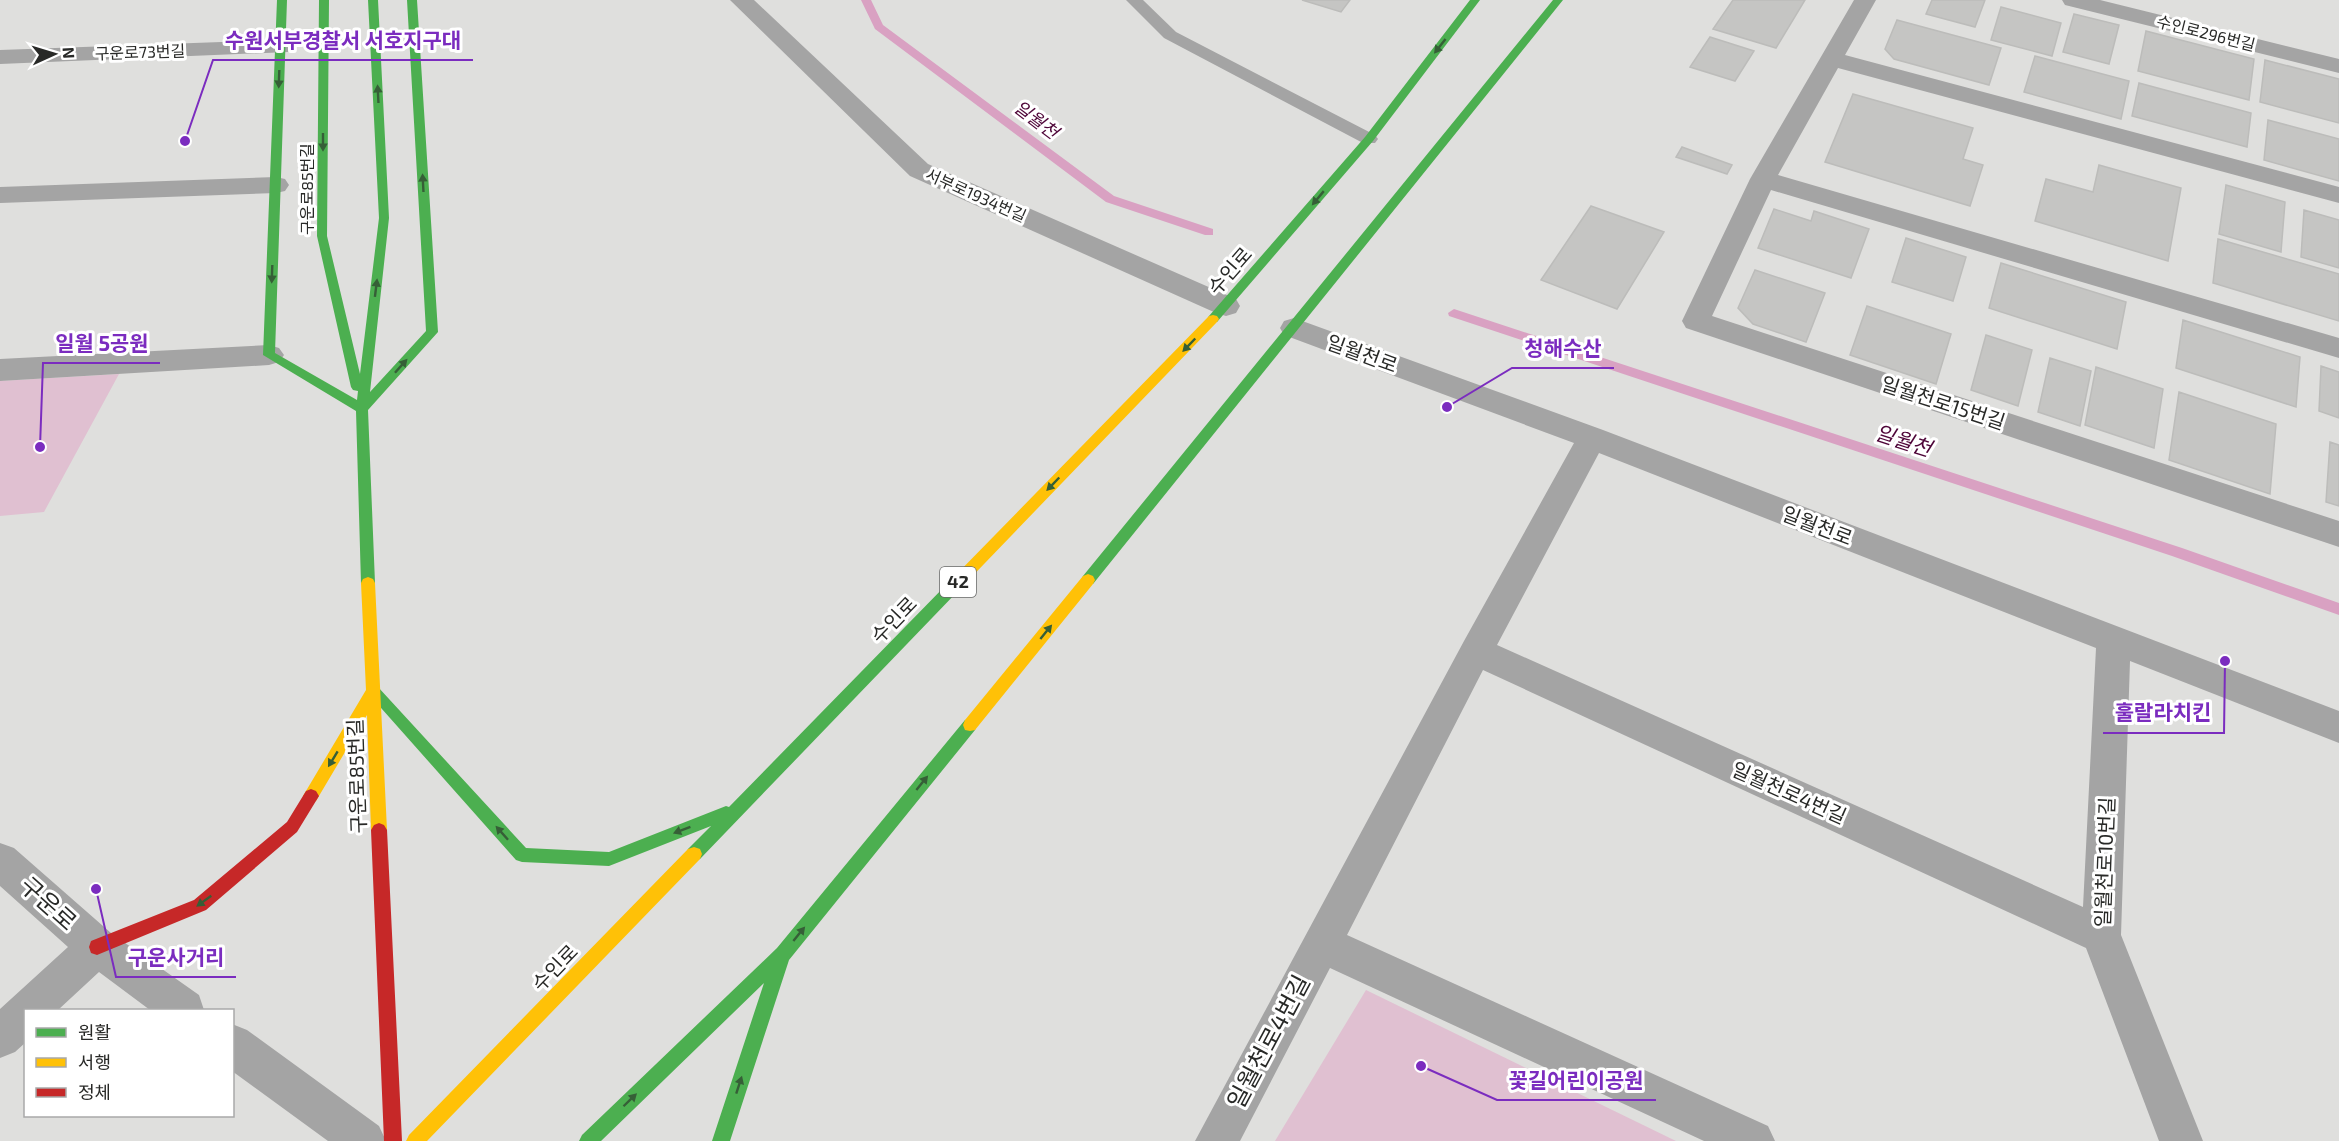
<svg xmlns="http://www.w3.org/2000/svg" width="2339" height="1141" font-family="'Exo 2','Noto Sans KR',sans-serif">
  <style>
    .green { fill: #e0c0d1 }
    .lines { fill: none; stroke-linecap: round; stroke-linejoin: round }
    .stream { fill: #d9a1c2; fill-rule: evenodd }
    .building { fill: #c5c5c3; stroke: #bcbcba; stroke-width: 1.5 }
    .lane { fill: #a4a4a4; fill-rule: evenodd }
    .street { fill: #a4a4a4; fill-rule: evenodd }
    .fast { fill: #4caf50; fill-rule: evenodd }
    .slow { fill: #ffc107; fill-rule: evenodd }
    .jam { fill: #c62828; fill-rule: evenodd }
    .oneway { fill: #365f37 }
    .labels { text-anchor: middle; stroke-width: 6; stroke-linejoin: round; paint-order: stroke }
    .far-street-label { font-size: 16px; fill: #282927; stroke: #fff }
    .far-water-label { font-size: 18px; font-style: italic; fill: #4e0538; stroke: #fff }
    .shield { fill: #fff; stroke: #686968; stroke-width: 1.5 }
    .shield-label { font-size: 18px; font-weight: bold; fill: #282927 }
    .street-label { font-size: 20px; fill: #282927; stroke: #fff }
    .water-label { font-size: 21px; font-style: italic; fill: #4e0538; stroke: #fff }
    .near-street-label { font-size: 24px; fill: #282927; stroke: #fff }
    .leader { fill: none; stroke: #7b2cbf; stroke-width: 2 }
    .callout-dot { fill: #7b2cbf; stroke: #fff; stroke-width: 2 }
    .callout-label { font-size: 21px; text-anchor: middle; font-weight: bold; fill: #7b2cbf; stroke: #fff; stroke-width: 6; stroke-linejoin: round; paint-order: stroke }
  </style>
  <rect width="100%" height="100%" fill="#dfdfdd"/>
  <path class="green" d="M119,374L44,512L0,516V381Z
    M1366,990L1676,1141H1275Z"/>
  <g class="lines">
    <path class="stream" d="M861,0H871L883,25L1114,196L1213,229V235H1205L1106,202L875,29Z
      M1454,309L2182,548L2339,603V615L2172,556L1449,316L1448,313Z"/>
  </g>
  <path class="building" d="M1302,0H1350L1341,12Z
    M1733,0H1805L1776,48L1713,29Z
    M1932,0H1985L1975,27L1926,14Z
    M2001,7L2061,23L2052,56L1991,40Z
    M2074,14L2119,25L2109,64L2063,52Z
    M1897,20L2001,48L1989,85L1894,59L1885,49Z
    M2146,31L2254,59L2249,100L2138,71Z
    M1710,37L1754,51L1735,81L1690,67Z
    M2035,56L2129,81L2121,119L2024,92Z
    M2265,60L2339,79V123L2260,102Z
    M2139,83L2251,113L2247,147L2132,116Z
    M1853,94L1973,128L1963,159L1983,165L1970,206L1825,162Z
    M2268,120L2339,139V181L2264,160Z
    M1682,147L1732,165L1727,174L1676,157Z
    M2099,165L2181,188L2168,261L2035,221L2046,179L2093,192Z
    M2226,185L2285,202L2281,252L2219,234Z
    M1591,206L1664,232L1617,309L1541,280Z
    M1774,209L1811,221L1814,211L1869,229L1851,278L1758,248Z
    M2304,210L2339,220V268L2301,257Z
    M1906,238L1966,257L1953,301L1892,282Z
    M2218,239L2339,274V321L2213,283Z
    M2001,263L2126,302L2117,349L1989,308Z
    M1755,270L1825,293L1806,342L1753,324L1738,308Z
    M1867,306L1951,334L1936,384L1850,355Z
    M2183,320L2300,357L2296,407L2176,368Z
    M1986,335L2032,350L2018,406L1971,390Z
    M2050,358L2091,371L2080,426L2038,412Z
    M2321,366L2339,372V418L2319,411Z
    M2096,367L2163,389L2154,448L2085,425Z
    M2179,392L2276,424L2270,494L2169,460Z
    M2330,442L2339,445V506L2326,502Z"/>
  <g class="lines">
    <path class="lane" d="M1126,0H1143L1176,32L1375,135L1378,139L1375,143H1363L1164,38Z"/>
    <path class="street" d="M730,0H754L928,164L1236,299L1240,306L1236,313L1226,316L1216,313L910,176Z
      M1854,0H1876L1845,55L2339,187V203L1838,68L1778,175L2339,338V358L1771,190L1712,316L2339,521V547L1686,328L1682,321L1750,179Z
      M2062,0H2100L2339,59V73L2065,5Z
      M280,40L288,42L292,47L288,52L0,64V50Z
      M276,177L285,179L289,185L285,191L276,193L0,203V187Z
      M1294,318L1603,430L2339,711V743L2130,661L2121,935L2203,1141H2159L2086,948L1483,670L1347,935L1768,1126L1775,1141H1704L1330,968L1240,1141H1195L1464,641L1574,443L1284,335L1280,328L1284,321ZM1599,453L2096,648L2083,907L1497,645Z
      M269,345L279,348L284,355L279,362L269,365L0,381V359Z
      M0,843L14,848L111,933L199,995L204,1010H150L99,972L58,1010H26V1042L15,1052L0,1058V1009L68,947L0,886Z
      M232,1024L247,1030L379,1126L386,1141H328L232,1071Z"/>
    <path class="fast" d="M277,0H287L275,353L357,400L358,391L353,390L351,387L317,236L319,0H329L327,236L360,374L379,218L368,0H378L389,218L370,392L426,331L407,0H417L438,332L368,410L375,583L373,587H363L361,583L356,411L263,355Z
      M1470,0H1480L1373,141L1217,322H1209L1207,319L1209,316L1365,137Z
      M1553,0H1563L1093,584H1083L1081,580L1083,576Z
      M953,581L958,583L960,587L958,591L700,859L694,861L688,859L686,854L688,849L711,826L609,866L522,862L516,860L366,691L368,687L373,685L378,687L526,848L609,852L726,806L729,807L948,583Z
      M970,719L975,720L977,725L975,730L789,960L730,1141H712L764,983L601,1141H579L582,1135L777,948L965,720Z"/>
    <path class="slow" d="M1213,315L1217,316L1219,319L1217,322L958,591H948L946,587L948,583L1209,316Z
      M1088,574L1093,576L1095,580L1093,584L975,730L970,731L965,730L963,725L965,720L1083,576Z
      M368,577L373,579L375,583L387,830L384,835L379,837L374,835L371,830L367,715L316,801L311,803L306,801L303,796L366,690L361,583L363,579Z
      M694,847L700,849L702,854L700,859L427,1141H406L409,1135L688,849Z"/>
    <path class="jam" d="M311,789L316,791L319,796L297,832L206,910L97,955L91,953L89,947L91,941L194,900L287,822L306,791Z
      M379,823L384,825L387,830L402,1141H384L371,830L374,825Z"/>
  </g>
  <defs><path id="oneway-solid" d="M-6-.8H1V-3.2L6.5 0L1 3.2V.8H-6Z" transform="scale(1.5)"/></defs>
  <g class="oneway">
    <use href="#oneway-solid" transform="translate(1440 46) rotate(128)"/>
    <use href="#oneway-solid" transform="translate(279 79) rotate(92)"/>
    <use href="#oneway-solid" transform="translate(378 94) rotate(-93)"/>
    <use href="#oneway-solid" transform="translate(323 142) rotate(90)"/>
    <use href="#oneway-solid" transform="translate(423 183) rotate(-93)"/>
    <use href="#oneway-solid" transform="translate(1318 198) rotate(130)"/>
    <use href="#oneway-solid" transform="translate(272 274) rotate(92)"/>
    <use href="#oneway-solid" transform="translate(376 288) rotate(-83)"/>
    <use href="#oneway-solid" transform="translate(1189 345) rotate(134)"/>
    <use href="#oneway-solid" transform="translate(401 366) rotate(-48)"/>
    <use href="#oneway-solid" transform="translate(1053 484) rotate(134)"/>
    <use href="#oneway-solid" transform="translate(1046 632) rotate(-51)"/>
    <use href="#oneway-solid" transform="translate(333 759) rotate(121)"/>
    <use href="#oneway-solid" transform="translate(922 783) rotate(-51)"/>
    <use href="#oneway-solid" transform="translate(682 830) rotate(159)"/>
    <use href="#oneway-solid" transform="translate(502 833) rotate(-132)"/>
    <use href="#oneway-solid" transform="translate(204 901) rotate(144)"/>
    <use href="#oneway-solid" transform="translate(799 934) rotate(-51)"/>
    <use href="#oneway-solid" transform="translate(739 1085) rotate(-72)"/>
    <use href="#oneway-solid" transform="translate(630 1100) rotate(-44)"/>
  </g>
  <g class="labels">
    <g class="far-street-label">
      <text transform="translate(2206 33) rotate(14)" y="6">수인로296번길</text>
      <text transform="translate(140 52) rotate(-2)" y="6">구운로73번길</text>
      <text transform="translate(307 189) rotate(-90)" y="6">구운로85번길</text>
      <text transform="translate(976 195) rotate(24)" y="6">서부로1934번길</text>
    </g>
    <g class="far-water-label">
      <text transform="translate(1036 120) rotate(37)" y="6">일월천</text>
    </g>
    <rect class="shield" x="940" y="567" width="36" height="30" rx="4.5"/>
    <g class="shield-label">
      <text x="958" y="588">42</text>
    </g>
    <g class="street-label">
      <text transform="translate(1230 271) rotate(-49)" y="7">수인로</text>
      <text transform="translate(1362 354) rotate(20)" y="7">일월천로</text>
      <text transform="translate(1943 403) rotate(18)" y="7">일월천로15번길</text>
      <text transform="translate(1817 526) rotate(21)" y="7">일월천로</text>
      <text transform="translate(894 620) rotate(-46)" y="7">수인로</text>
      <text transform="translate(357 776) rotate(-92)" y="7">구운로85번길</text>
      <text transform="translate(1789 793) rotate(24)" y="7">일월천로4번길</text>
      <text transform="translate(2105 862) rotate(-88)" y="7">일월천로10번길</text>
      <text transform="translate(555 968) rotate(-46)" y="7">수인로</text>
    </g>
    <g class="water-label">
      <text transform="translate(1903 441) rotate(18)" y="7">일월천</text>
    </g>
    <g class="near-street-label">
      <text transform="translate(48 904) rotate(42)" y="8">구운로</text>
      <text transform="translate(1269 1042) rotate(-62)" y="8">일월천로4번길</text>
    </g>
  </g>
  <path class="leader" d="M185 141L213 60H473M40 447L43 363H160M1447 407L1512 368H1614M2225 661L2224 733H2103M96 889L116 977H236M1421 1066L1497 1100H1656"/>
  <g class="callout-dot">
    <circle cx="185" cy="141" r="6"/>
    <circle cx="40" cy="447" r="6"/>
    <circle cx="1447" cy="407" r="6"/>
    <circle cx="2225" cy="661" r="6"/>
    <circle cx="96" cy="889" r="6"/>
    <circle cx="1421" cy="1066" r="6"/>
  </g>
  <g class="callout-label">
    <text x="343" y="48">수원서부경찰서 서호지구대</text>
    <text x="102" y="351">일월 5공원</text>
    <text x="1563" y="356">청해수산</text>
    <text x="2163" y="720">훌랄라치킨</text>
    <text x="176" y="965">구운사거리</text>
    <text x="1576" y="1088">꽃길어린이공원</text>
  </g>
  <rect x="24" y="1009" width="210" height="108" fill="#ffffff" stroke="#a9a9a9" stroke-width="1.5"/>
  <rect x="36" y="1028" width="30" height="9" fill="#4caf50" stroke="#a9a9a9" stroke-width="1.5"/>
  <text x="78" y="1039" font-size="18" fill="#282927">원활</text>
  <rect x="36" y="1058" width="30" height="9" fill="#ffc107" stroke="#a9a9a9" stroke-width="1.5"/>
  <text x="78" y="1069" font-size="18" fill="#282927">서행</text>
  <rect x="36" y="1088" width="30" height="9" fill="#c62828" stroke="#a9a9a9" stroke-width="1.5"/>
  <text x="78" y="1099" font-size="18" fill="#282927">정체</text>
  <g transform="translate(54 54) rotate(86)" stroke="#ffffff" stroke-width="4.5" paint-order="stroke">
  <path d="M0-4.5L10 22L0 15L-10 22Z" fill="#282927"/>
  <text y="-9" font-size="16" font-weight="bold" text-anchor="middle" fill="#282927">N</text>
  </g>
</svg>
